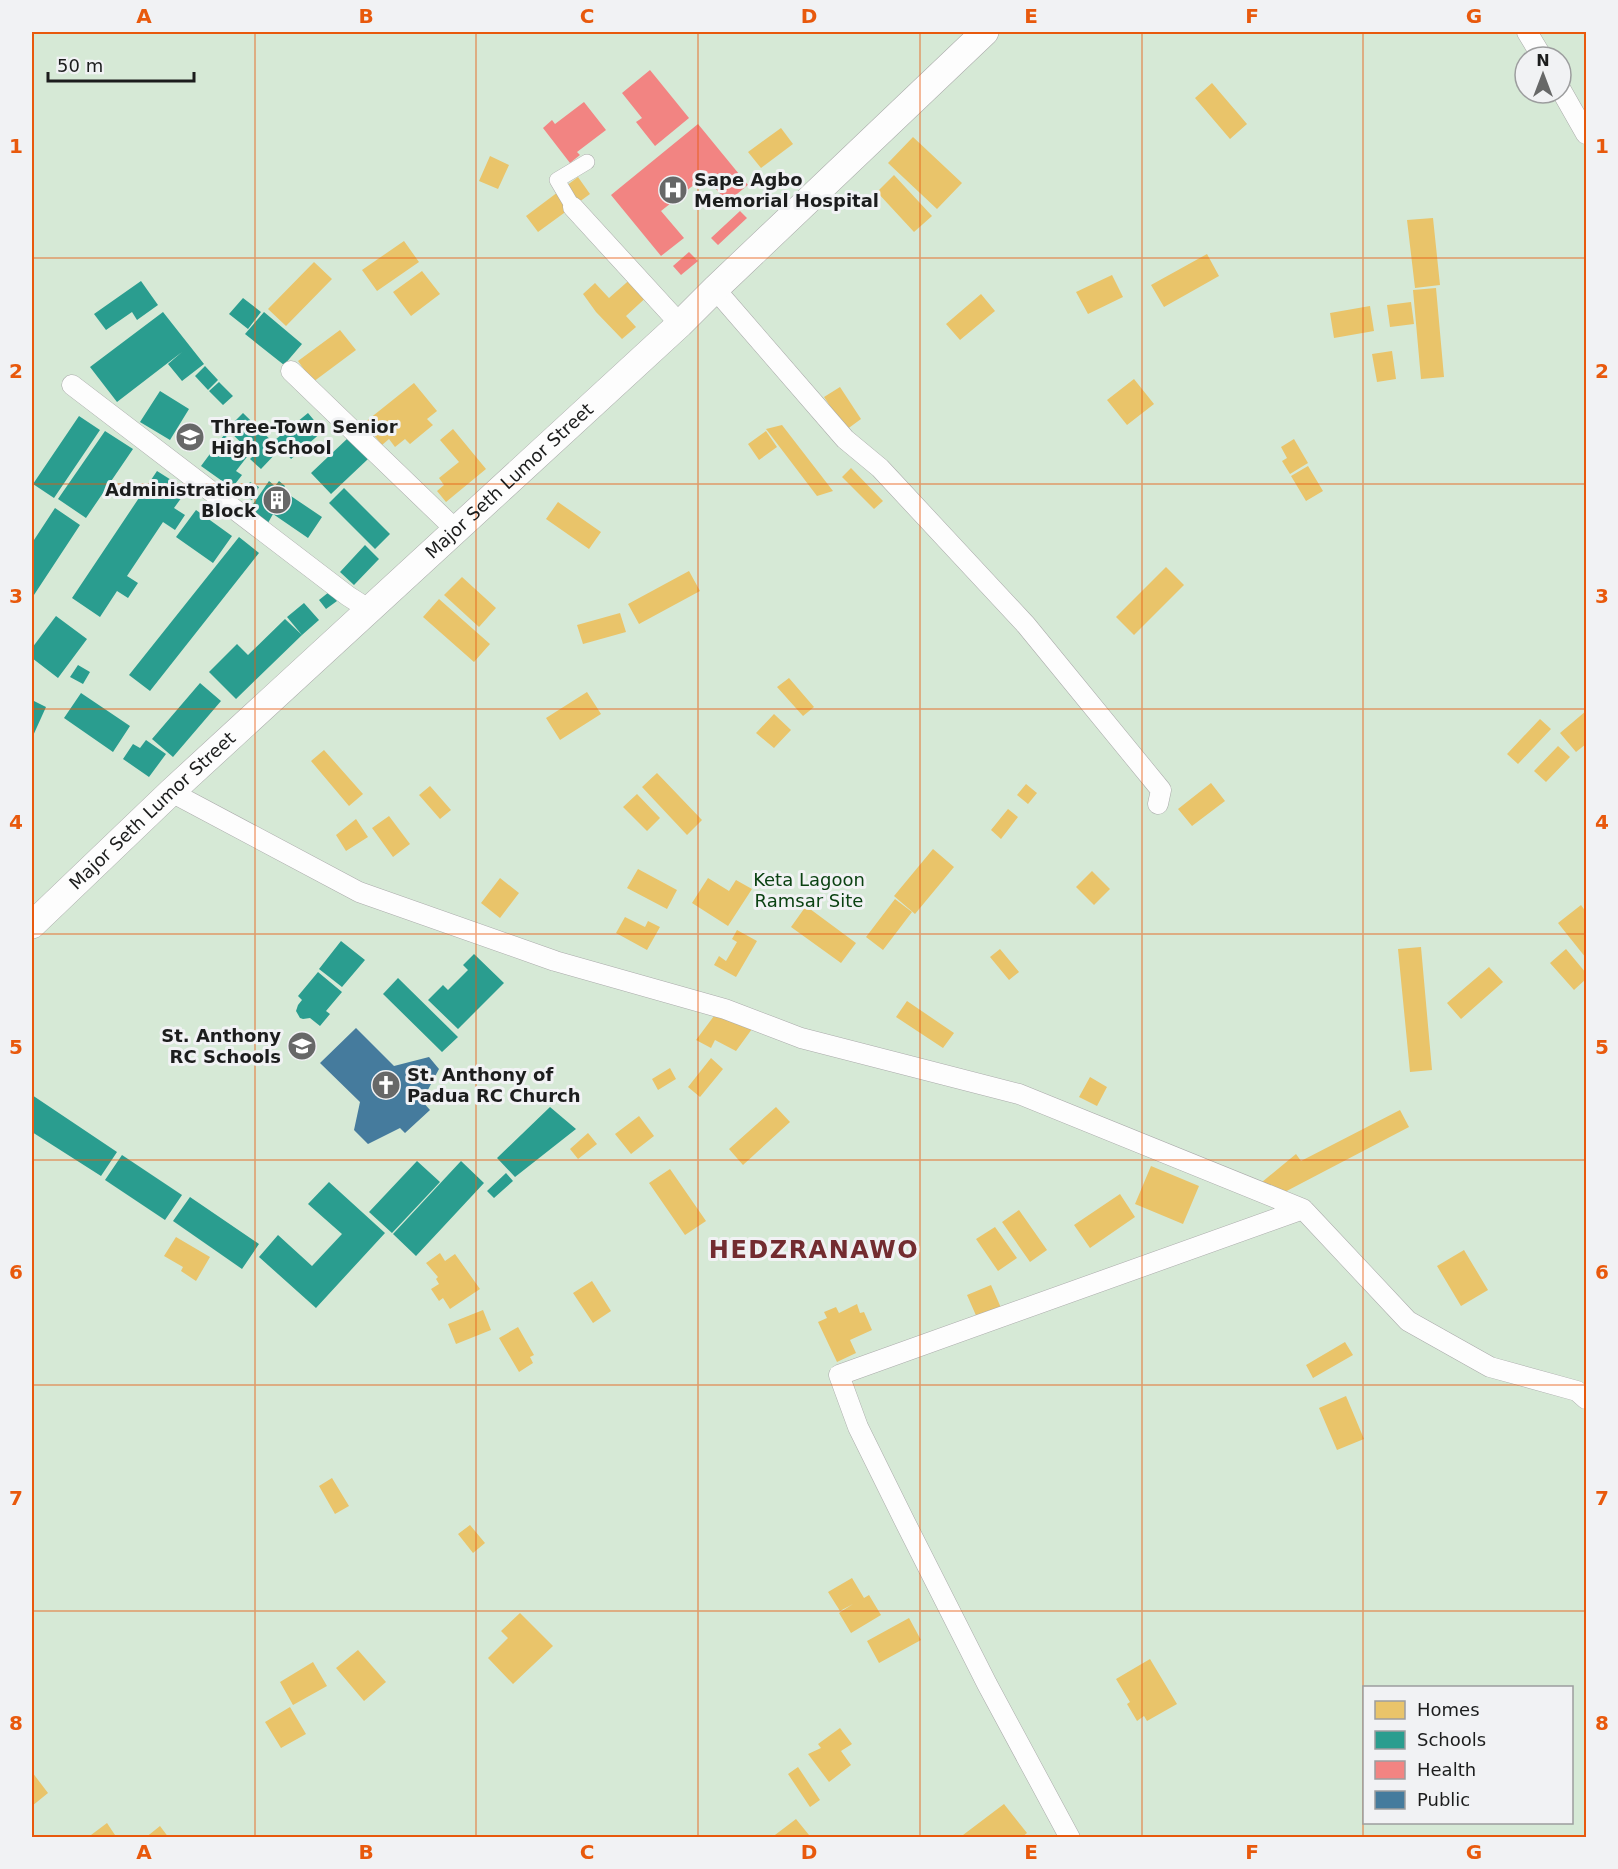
<svg xmlns="http://www.w3.org/2000/svg" width="1618" height="1869" font-family="'DejaVu Sans',sans-serif">
  <style>
    .green { fill: #d6e9d6; fill-rule: evenodd }
    .homes { fill: #e9c46a }
    .schools { fill: #2a9d8f }
    .health { fill: #f28482 }
    .public { fill: #457b9d }
    .lines { fill: none; stroke-linecap: round; stroke-linejoin: round }
    .pedestrian-casing { stroke: #aaa; stroke-width: 16 }
    .minor-casing { stroke: #aaa; stroke-width: 21 }
    .secondary-casing { stroke: #aaa; stroke-width: 28 }
    .pedestrian { stroke: #fdfdfd; stroke-width: 15 }
    .minor { stroke: #fdfdfd; stroke-width: 20 }
    .secondary { stroke: #fdfdfd; stroke-width: 27 }
    .grid { fill: none; stroke: #e8590c; stroke-width: 1.5; stroke-opacity: 0.55 }
    .labels { text-anchor: middle; stroke-width: 6; stroke-linejoin: round; paint-order: stroke }
    .poi-label { font-size: 18px; font-weight: bold; fill: #1c1d1d; stroke: #f1f2f4; text-anchor: start }
    .street-label { font-size: 18px; fill: #1c1d1d; stroke: #f1f2f4 }
    .park-label { font-size: 18px; fill: #0b4212; stroke: #f1f2f4 }
    .district-label { font-size: 24px; font-weight: bold; letter-spacing: 1.5px; fill: #732c30; stroke: #f1f2f4 }
    .neatline { fill: none; stroke: #e8590c; stroke-width: 2 }
    .grid-label { font-size: 20px; text-anchor: middle; font-weight: bold; fill: #e8590c }
  </style>
  <rect width="100%" height="100%" fill="#f2f2f3"/>
  <path class="green" d="M32,32H1586V1837L32,1838ZM1525,57H1561V93H1525ZM1364,1688H1572V1822H1364Z"/>
  <path class="homes" d="M1212,83L1247,124L1230,139L1195,98Z
    M781,128L793,144L761,168L748,152Z
    M913,137L962,183L937,209L888,163Z
    M490,156L509,165L498,189L479,181Z
    M894,175L932,216L914,232L877,192Z
    M578,177L590,194L538,232L526,216Z
    M1433,218L1440,285L1415,288L1407,220Z
    M404,241L419,262L377,291L362,270Z
    M1207,254L1219,276L1164,307L1151,285Z
    M314,262L332,279L286,326L268,309Z
    M422,271L440,294L411,316L393,292Z
    M1112,275L1123,297L1088,314L1076,292Z
    M634,276L651,293L626,316L636,327L622,339L596,312L583,294L595,283L609,298Z
    M1436,288L1444,377L1421,379L1413,290Z
    M981,294L995,311L960,340L946,324Z
    M1411,302L1414,324L1390,327L1387,305Z
    M1370,306L1374,331L1334,338L1330,313Z
    M340,330L356,350L313,382L298,361Z
    M1392,351L1396,379L1377,382L1372,354Z
    M1134,379L1154,404L1127,425L1107,400Z
    M414,383L437,411L427,419L433,425L410,444L405,439L395,447L389,439L382,445L364,423Z
    M840,387L861,419L846,430L824,397Z
    M782,425L833,491L817,496L766,429Z
    M453,429L486,469L446,502L437,491L444,485L439,478L459,462L440,440Z
    M766,431L777,447L759,460L748,444Z
    M1294,439L1308,463L1290,474L1282,461L1287,458L1281,447Z
    M1308,466L1323,491L1306,501L1291,476Z
    M851,468L883,501L874,509L842,477Z
    M558,502L601,532L589,549L546,519Z
    M1166,567L1184,585L1134,635L1116,617Z
    M689,571L700,591L639,624L628,604Z
    M462,577L496,608L479,627L444,595Z
    M439,599L490,644L474,662L423,617Z
    M620,613L626,632L583,644L577,625Z
    M789,678L814,707L803,716L777,687Z
    M587,692L601,714L560,740L546,718Z
    M1586,711V744L1576,752L1560,733Z
    M774,714L791,730L774,748L756,733Z
    M1540,719L1551,729L1518,764L1507,754Z
    M1558,746L1570,757L1546,782L1534,771Z
    M324,750L363,794L349,806L311,761Z
    M657,773L702,820L687,835L642,787Z
    M1211,783L1225,801L1192,826L1178,809Z
    M1026,784L1037,793L1028,804L1017,795Z
    M430,786L451,810L440,819L419,795Z
    M637,794L660,818L647,831L623,807Z
    M1008,809L1018,817L1001,839L991,830Z
    M389,816L410,844L393,857L372,828Z
    M356,819L368,837L346,851L336,835Z
    M933,849L954,867L915,914L894,896Z
    M638,869L677,890L667,909L627,888Z
    M1092,871L1110,889L1094,905L1076,887Z
    M500,878L519,893L500,918L481,903Z
    M708,878L729,891L736,880L752,889L728,926L692,903Z
    M895,899L912,912L883,950L866,937Z
    M1581,905L1586,912V920L1584,922L1586,925V958L1558,923Z
    M806,906L856,943L841,963L791,927Z
    M625,917L645,927L648,921L660,927L647,950L616,933Z
    M737,930L757,941L736,977L714,965L719,956L726,961L737,942L732,939Z
    M1421,947L1432,1070L1410,1072L1398,949Z
    M1000,949L1019,972L1009,980L990,957Z
    M1566,949L1586,973V979L1574,990L1550,963Z
    M1489,967L1503,982L1461,1019L1447,1003Z
    M907,1001L954,1033L943,1048L896,1017Z
    M717,1012L752,1029L736,1051L715,1040L711,1048L696,1040Z
    M711,1058L723,1069L700,1097L688,1087Z
    M670,1068L676,1079L658,1090L652,1079Z
    M1090,1077L1107,1087L1097,1106L1079,1097Z
    M776,1107L790,1122L743,1165L729,1149Z
    M1400,1110L1409,1127L1279,1195L1262,1182L1296,1154L1301,1161Z
    M639,1116L654,1136L631,1154L615,1134Z
    M588,1133L597,1144L578,1159L570,1149Z
    M1151,1166L1199,1186L1183,1224L1135,1204Z
    M670,1169L706,1221L685,1235L649,1183Z
    M1120,1194L1135,1217L1090,1248L1074,1225Z
    M1019,1210L1047,1250L1030,1262L1002,1222Z
    M995,1227L1017,1258L998,1271L976,1239Z
    M176,1237L210,1257L196,1281L181,1271L183,1267L164,1256Z
    M1464,1250L1488,1290L1461,1306L1437,1266Z
    M440,1253L445,1261L455,1254L480,1289L450,1309L443,1298L439,1301L431,1289L439,1284L436,1279L438,1277L426,1263Z
    M592,1281L611,1311L593,1323L573,1293Z
    M991,1285L1002,1310L978,1320L967,1295Z
    M857,1304L860,1313L864,1312L872,1330L850,1340L856,1353L837,1362L818,1322L827,1318L824,1312L836,1307L839,1313Z
    M483,1310L491,1330L456,1344L448,1324Z
    M518,1327L534,1355L530,1357L533,1363L519,1372L499,1338Z
    M1345,1342L1353,1355L1313,1378L1306,1365Z
    M1346,1396L1364,1439L1337,1450L1319,1408Z
    M332,1478L349,1506L335,1514L319,1486Z
    M470,1525L485,1543L473,1553L458,1534Z
    M852,1578L864,1598L869,1595L881,1615L851,1633L839,1613L853,1604L840,1611L828,1592Z
    M520,1613L553,1646L513,1684L488,1658L508,1638L501,1631Z
    M909,1618L921,1640L879,1663L867,1641Z
    M358,1650L386,1682L364,1701L336,1668Z
    M1150,1659L1177,1704L1147,1721L1144,1716L1137,1721L1127,1704L1130,1702L1116,1679Z
    M313,1662L327,1686L293,1705L280,1682Z
    M290,1707L306,1734L281,1748L265,1722Z
    M840,1728L852,1744L841,1751L851,1765L829,1782L808,1754L821,1748L818,1744Z
    M798,1767L820,1800L810,1807L788,1774Z
    M32,1772L48,1793L32,1806Z
    M1004,1804L1027,1833L1021,1838H965L963,1835Z
    M796,1819L809,1835L806,1838H771Z
    M107,1823L117,1838H93L91,1835Z
    M160,1826L169,1838H145Z"/>
  <path class="schools" d="M141,281L158,305L137,320L132,312L106,330L94,314Z
    M243,298L261,312L248,329L229,314Z
    M163,312L204,364L182,381L168,364L182,352L117,402L90,367Z
    M264,312L302,344L284,365L245,334Z
    M205,366L218,380L208,390L195,376Z
    M219,382L233,396L223,405L209,391Z
    M160,391L189,409L170,440L140,422Z
    M243,413L280,449L261,469L250,459L254,455L227,429Z
    M308,413L323,431L291,459L275,440Z
    M79,416L100,430L54,498L33,484Z
    M105,431L133,449L86,518L58,499Z
    M224,435L250,453L236,471L242,475L232,488L201,466Z
    M348,438L368,459L331,494L311,473Z
    M157,471L187,490L174,508L185,515L175,530L163,522L127,576L138,583L128,598L117,591L100,617L72,598Z
    M269,481L275,486L279,481L285,486L282,490L322,517L308,538L273,514L268,523L249,510Z
    M250,482L259,487L252,500L242,495Z
    M344,488L390,534L375,549L329,503Z
    M55,508L80,525L32,598V543Z
    M196,510L232,536L213,563L176,537Z
    M239,537L259,553L150,691L129,675Z
    M365,545L379,559L354,585L340,572Z
    M329,592L337,601L326,609L319,600Z
    M304,603L319,620L302,635L287,617Z
    M56,616L87,639L58,678L32,658V648Z
    M285,619L302,635L236,699L209,672L237,644L248,655Z
    M78,665L90,672L83,684L70,677Z
    M200,683L221,701L173,757L152,739Z
    M81,693L130,726L113,752L64,718Z
    M32,700L46,707L32,738Z
    M146,740L166,754L149,777L123,759L133,744L140,748Z
    M341,941L365,960L342,987L319,969Z
    M474,954L504,983L458,1029L428,1000L443,985L448,990L468,970L463,965Z
    M318,972L342,992L326,1011L330,1014L320,1026L310,1018L303,1019L300,1018L296,1011L298,1005L302,1000L298,996Z
    M398,978L458,1037L442,1052L383,994Z
    M32,1095L117,1152L101,1176L32,1132Z
    M550,1107L576,1129L515,1177L497,1158Z
    M122,1155L182,1195L165,1220L105,1180Z
    M417,1161L440,1182L392,1233L369,1212Z
    M461,1161L484,1183L416,1256L393,1234Z
    M506,1173L513,1181L494,1198L487,1191Z
    M329,1182L385,1233L316,1308L259,1257L278,1235L312,1266L342,1234L308,1204Z
    M190,1197L259,1244L242,1269L173,1221Z"/>
  <path class="health" d="M650,70L689,118L655,146L636,122L642,118L622,93Z
    M584,102L606,130L577,152L580,155L570,163L543,128L552,120L555,124Z
    M698,124L748,185L727,202L705,176L661,211L684,238L661,256L611,195Z
    M740,211L747,218L718,245L711,238Z
    M689,252L698,261L681,275L673,266Z"/>
  <path class="public" d="M356,1028L394,1066L429,1057L439,1069L422,1101L430,1110L405,1133L400,1128L368,1144L354,1130L360,1102L320,1063Z"/>
  <g class="lines">
    <g class="pedestrian-casing">
      <path id="pedestrian" d="M573,207L557,180L587,162"/>
    </g>
    <g class="minor-casing">
      <path id="minor" d="M1527,32L1542,57
        M1561,90L1586,134
        M573,207L680,324
        M715,289L845,439L880,468L1026,625L1161,790L1158,804
        M291,371L456,530
        M72,385L348,596L370,610
        M171,792L359,892L555,961L725,1009L801,1038L1019,1094L1303,1209L1408,1321L1490,1367L1577,1391L1586,1399
        M1070,1838L987,1684L905,1522L858,1427L839,1375L1303,1209"/>
    </g>
    <g class="secondary-casing">
      <g id="secondary">
        <path id="s1" d="M32,925L171,792L680,324L715,289L985,32"/>
      </g>
    </g>
    <use href="#pedestrian" class="pedestrian"/>
    <use href="#minor" class="minor"/>
    <use href="#secondary" class="secondary"/>
  </g>
  <path class="grid" d="M255,32V1838M476,32V1838M698,32V1838M920,32V1838M1142,32V1838M1363,32V1838M32,258H1586M32,484H1586M32,709H1586M32,934H1586M32,1160H1586M32,1385H1586M32,1611H1586"/>
  <defs>
    <g id="hospital-disc" transform="scale(1.5)"><circle r="9.5" fill="#676868" stroke="#f1f2f4"/><path d="M-5-5h3v3.5h4V-5h3V5h-3V1.5h-4V5h-3Z" fill="#fff"/></g>
    <g id="school-disc" transform="scale(1.5)"><circle r="9.5" fill="#676868" stroke="#f1f2f4"/><path d="M0-5L7-2L0 1L-7-2ZM-4 1L0 2.5L4 1V4Q0 6-4 4Z" fill="#fff"/></g>
    <g id="building-disc" transform="scale(1.5)"><circle r="9.5" fill="#676868" stroke="#f1f2f4"/><path d="M-4-6H4V6H1V3H-1V6H-4ZM-2.5-4.3h1.7v1.8h-1.7ZM.8-4.3h1.7v1.8H.8ZM-2.5-1h1.7V.8h-1.7ZM.8-1h1.7V.8H.8Z" fill="#fff"/></g>
    <g id="church-disc" transform="scale(1.5)"><circle r="9.5" fill="#676868" stroke="#f1f2f4"/><path d="M-1.2-6h2.4v3.5h3.3v2.4h-3.3V6h-2.4V-.1h-3.3v-2.4h3.3Z" fill="#fff"/></g>
  </defs>
  <g fill-rule="evenodd">
    <use href="#hospital-disc" x="673" y="190"/>
    <use href="#school-disc" x="190" y="437"/>
    <use href="#building-disc" x="277" y="500"/>
    <use href="#school-disc" x="302" y="1046"/>
    <use href="#church-disc" x="386" y="1085"/>
  </g>
  <g class="labels">
    <g class="poi-label">
      <text x="694" y="186">Sape Agbo<tspan x="694" dy="21">Memorial Hospital</tspan></text>
      <text x="211" y="433">Three-Town Senior<tspan x="211" dy="21">High School</tspan></text>
      <text x="256" y="496" text-anchor="end">Administration<tspan x="256" dy="21">Block</tspan></text>
      <text x="281" y="1042" text-anchor="end">St. Anthony<tspan x="281" dy="21">RC Schools</tspan></text>
      <text x="407" y="1081">St. Anthony of<tspan x="407" dy="21">Padua RC Church</tspan></text>
    </g>
    <g class="street-label">
      <text dy="6" stroke="none"><textPath href="#s1" startOffset="652">Major Seth Lumor Street</textPath></text>
      <text dy="6" stroke="none"><textPath href="#s1" startOffset="166">Major Seth Lumor Street</textPath></text>
    </g>
    <g class="park-label">
      <text x="809" y="886">Keta Lagoon<tspan x="809" dy="21">Ramsar Site</tspan></text>
    </g>
    <g class="district-label">
      <text x="814" y="1258">HEDZRANAWO</text>
    </g>
  </g>
  <rect width="1618" height="1869" fill="none" stroke="#f1f2f4" stroke-width="66"/>
  <rect x="1363" y="1686" width="210" height="138" fill="#f1f2f4" stroke="#9c9d9e" stroke-width="1.5"/>
  <rect x="1375" y="1701" width="30" height="18" fill="#e9c46a" stroke="#9c9d9e" stroke-width="1.5"/>
  <text x="1417" y="1716" font-size="18" fill="#1c1d1d">Homes</text>
  <rect x="1375" y="1731" width="30" height="18" fill="#2a9d8f" stroke="#9c9d9e" stroke-width="1.5"/>
  <text x="1417" y="1746" font-size="18" fill="#1c1d1d">Schools</text>
  <rect x="1375" y="1761" width="30" height="18" fill="#f28482" stroke="#9c9d9e" stroke-width="1.5"/>
  <text x="1417" y="1776" font-size="18" fill="#1c1d1d">Health</text>
  <rect x="1375" y="1791" width="30" height="18" fill="#457b9d" stroke="#9c9d9e" stroke-width="1.5"/>
  <text x="1417" y="1806" font-size="18" fill="#1c1d1d">Public</text>
  <g transform="translate(1543 75)"><circle r="28" fill="#f1f2f4" stroke="#9c9d9e" stroke-width="1.5"/>
  <path d="M0-4.5L10 22L0 15L-10 22Z" fill="#676868"/>
  <text y="-9" font-size="16" font-weight="bold" text-anchor="middle" fill="#1c1d1d">N</text>
  </g>
  <path d="M48 72v9h146v-9" fill="none" stroke="#1c1d1d" stroke-width="3"/>
  <text x="57" y="72" font-size="18" fill="#1c1d1d" stroke="#f1f2f4" stroke-width="4.5" paint-order="stroke">50 m</text>
  <rect x="33" y="33" width="1552" height="1803" class="neatline"/>
  <g class="grid-label">
    <text x="144" y="23">A</text>
    <text x="366" y="23">B</text>
    <text x="587" y="23">C</text>
    <text x="809" y="23">D</text>
    <text x="1031" y="23">E</text>
    <text x="1252" y="23">F</text>
    <text x="1474" y="23">G</text>
    <text x="16" y="153">1</text>
    <text x="1602" y="153">1</text>
    <text x="16" y="378">2</text>
    <text x="1602" y="378">2</text>
    <text x="16" y="603">3</text>
    <text x="1602" y="603">3</text>
    <text x="16" y="829">4</text>
    <text x="1602" y="829">4</text>
    <text x="16" y="1054">5</text>
    <text x="1602" y="1054">5</text>
    <text x="16" y="1279">6</text>
    <text x="1602" y="1279">6</text>
    <text x="16" y="1505">7</text>
    <text x="1602" y="1505">7</text>
    <text x="16" y="1730">8</text>
    <text x="1602" y="1730">8</text>
    <text x="144" y="1859">A</text>
    <text x="366" y="1859">B</text>
    <text x="587" y="1859">C</text>
    <text x="809" y="1859">D</text>
    <text x="1031" y="1859">E</text>
    <text x="1252" y="1859">F</text>
    <text x="1474" y="1859">G</text>
  </g>
</svg>
